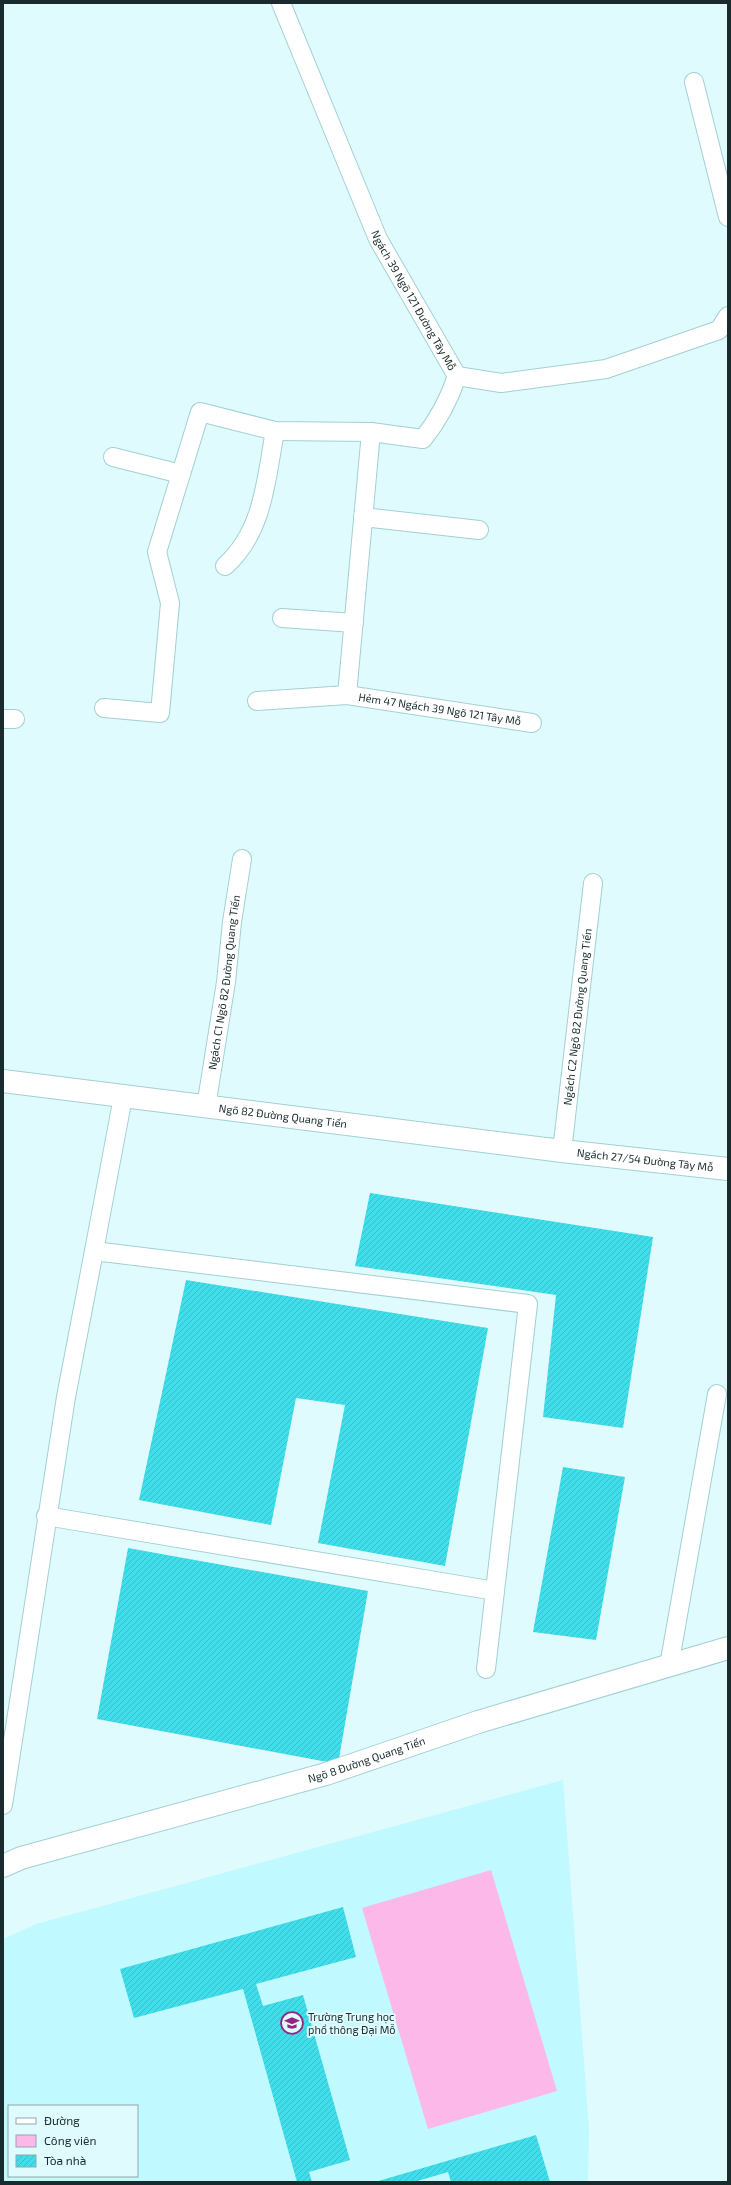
<svg xmlns="http://www.w3.org/2000/svg" width="731" height="2185" font-family="'Exo 2',sans-serif">
  <style>
    .built { fill: #c0f9ff; fill-rule: evenodd }
    .park { fill: #fcb8e9 }
    .building { fill: url(#building-hatch) }
    .lines { fill: none; stroke-linecap: round; stroke-linejoin: round }
    .service-casing { stroke: #a2d0d4; stroke-width: 20 }
    .minor-casing { stroke: #a2d0d4; stroke-width: 24 }
    .service { stroke: #fff; stroke-width: 18 }
    .minor { stroke: #fff; stroke-width: 22 }
    .labels { text-anchor: middle; stroke-width: 4; stroke-linejoin: round; paint-order: stroke }
    .street-label { font-size: 11px; fill: #192b2d; stroke: #e0fbfe }
    .poi-label { font-size: 11px; fill: #192b2d; stroke: #e0fbfe; text-anchor: start }
  </style>
  <defs>
    <pattern id="building-hatch" width="6" height="6" patternUnits="userSpaceOnUse"><rect width="6" height="6" fill="#40ddea"/><path d="M-1 1l2-2M0 6l6-6M5 7l2-2" fill="none" stroke="#38bec9"/></pattern>
  </defs>
  <rect width="100%" height="100%" fill="#e0fbfe"/>
  <path class="built" d="M563,1780L589,2129L588,2182H3V1939L36,1924ZM9,2106H137V2176H9Z"/>
  <path class="park" d="M491,1870L557,2091L428,2129L362,1908Z"/>
  <path class="building" d="M370,1193L653,1237L623,1428L543,1417L556,1295L355,1266Z
    M186,1280L488,1328L445,1566L318,1543L345,1405L296,1398L271,1525L139,1500Z
    M563,1467L625,1477L596,1640L533,1632Z
    M128,1548L368,1591L338,1764L97,1719Z
    M343,1907L356,1957L256,1984L263,2006L303,1995L350,2160L309,2172L312,2182H297L243,1989L134,2018L120,1969Z
    M536,2135L550,2182H451L448,2172L414,2182H375Z"/>
  <g class="lines">
    <g class="service-casing">
      <g id="service">
        <path id="s1" d="M281,3L378,239L457,376L501,383L606,369L719,330L728,316"/>
        <path d="M694,82L728,217"/>
        <path d="M113,457L181,474"/>
        <path d="M363,517L479,530"/>
        <path d="M225,566C264,531 266,479 275,431"/>
        <path d="M282,618L354,623"/>
        <path d="M347,695L371,432"/>
        <path id="s2" d="M257,701L347,695L532,723"/>
        <path d="M104,708L160,713L170,603L157,552L200,412L275,431L371,432L423,439C439,419 449,400 457,376"/>
        <path d="M3,719H15"/>
        <path id="s3" d="M206,1107L226,982L232,922L242,859"/>
        <path id="s4" d="M562,1151L593,883"/>
        <path d="M94,1251L123,1097"/>
        <path d="M46,1516L495,1591"/>
        <path d="M669,1666L717,1394"/>
        <path d="M3,1805L66,1397L94,1251L528,1304L486,1669"/>
      </g>
    </g>
    <g class="minor-casing">
      <g id="minor">
        <path id="s5" d="M3,1081L562,1151L728,1169"/>
        <path id="s6" d="M3,1866L21,1858L326,1774L478,1722L728,1648"/>
      </g>
    </g>
    <use href="#service" class="service"/>
    <use href="#minor" class="minor"/>
  </g>
  <defs>
    <g id="school-ring" transform="scale(1.15)"><circle r="9.5" fill="#e0fbfe" stroke="#972481" stroke-width="1.5"/><path d="M0-5L7-2L0 1L-7-2ZM-4 1L0 2.5L4 1V4Q0 6-4 4Z" fill="#972481"/></g>
  </defs>
  <g fill-rule="evenodd">
    <use href="#school-ring" x="292" y="2023"/>
  </g>
  <g class="labels">
    <g class="street-label">
      <text dy="4" stroke="none"><textPath href="#s1" startOffset="326">Ngách 39 Ngõ 121 Đường Tây Mỗ</textPath></text>
      <text dy="4" stroke="none"><textPath href="#s2" startOffset="184">Hẻm 47 Ngách 39 Ngõ 121 Tây Mỗ</textPath></text>
      <text dy="4" stroke="none"><textPath href="#s3" startOffset="126">Ngách C1 Ngõ 82 Đường Quang Tiến</textPath></text>
      <text dy="4" stroke="none"><textPath href="#s4" startOffset="135">Ngách C2 Ngõ 82 Đường Quang Tiến</textPath></text>
      <text dy="4" stroke="none"><textPath href="#s5" startOffset="282">Ngõ 82 Đường Quang Tiến</textPath></text>
      <text dy="4" stroke="none"><textPath href="#s5" startOffset="647">Ngách 27/54 Đường Tây Mỗ</textPath></text>
      <text dy="4" stroke="none"><textPath href="#s6" startOffset="379">Ngõ 8 Đường Quang Tiến</textPath></text>
    </g>
    <g class="poi-label">
      <text x="308" y="2021">Trường Trung học<tspan x="308" dy="13">phổ thông Đại Mỗ</tspan></text>
    </g>
  </g>
  <rect width="731" height="2185" fill="none" stroke="#192b2d" stroke-width="8"/>
  <rect x="8" y="2105" width="130" height="72" fill="#e0fbfe" stroke="#90a8aa"/>
  <rect x="16" y="2118" width="20" height="6" fill="#ffffff" stroke="#90a8aa"/>
  <text x="44" y="2125" font-size="12" fill="#192b2d">Đường</text>
  <rect x="16" y="2135" width="20" height="12" fill="#fcb8e9" stroke="#90a8aa"/>
  <text x="44" y="2145" font-size="12" fill="#192b2d">Công viên</text>
  <rect x="16" y="2155" width="20" height="12" fill="url(#building-hatch)" stroke="#90a8aa"/>
  <text x="44" y="2165" font-size="12" fill="#192b2d">Tòa nhà</text>
</svg>
